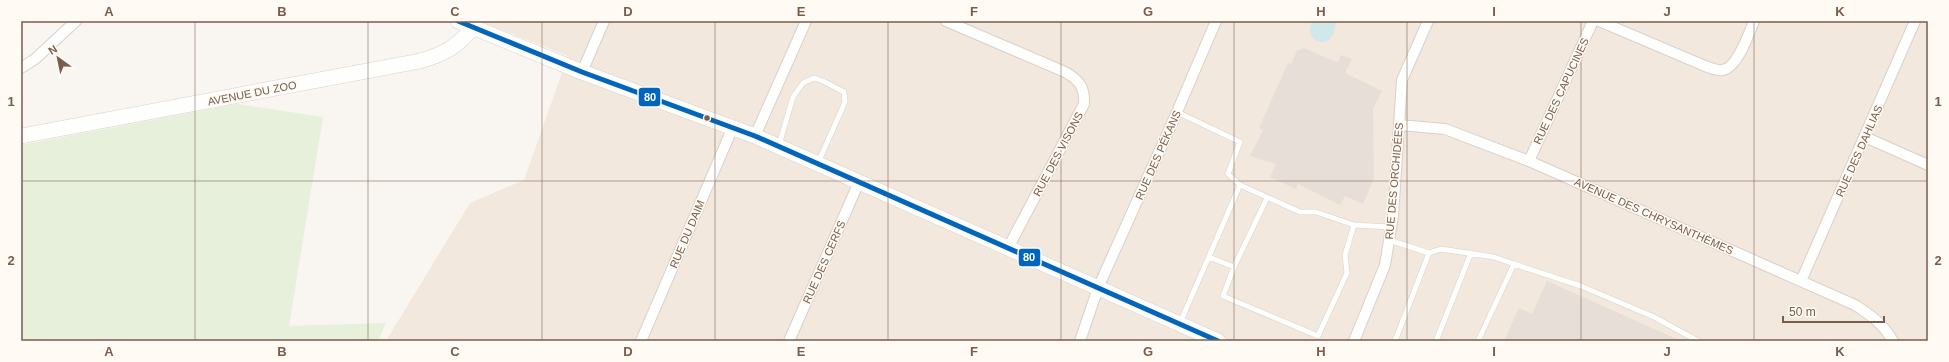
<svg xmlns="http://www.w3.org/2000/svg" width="1949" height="362" font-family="Arial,sans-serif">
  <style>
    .residential { fill: #f2e8de }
    .green { fill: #e7f0db }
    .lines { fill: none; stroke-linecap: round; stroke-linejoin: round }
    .river { stroke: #d0e8ea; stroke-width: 24 }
    .building { fill: #e6ded7 }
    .lane-casing { stroke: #d7d1cb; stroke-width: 6 }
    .street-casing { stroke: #d7d1cb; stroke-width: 12 }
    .secondary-casing { stroke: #d9d2cb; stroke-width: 16 }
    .lane { stroke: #fefefd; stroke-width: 5 }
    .street { stroke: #fefefd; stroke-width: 10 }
    .secondary { stroke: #fefefd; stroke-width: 15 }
    .bus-1-casing { stroke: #fffaf3; stroke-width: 8 }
    .bus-1 { stroke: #0065bd; stroke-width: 5 }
    .grid { fill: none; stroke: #7a5c4d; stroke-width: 1; stroke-opacity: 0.55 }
    .bus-dot { fill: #7a5c4d; stroke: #fffaf3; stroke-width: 1.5 }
    .labels { text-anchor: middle; stroke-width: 3; stroke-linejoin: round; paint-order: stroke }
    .street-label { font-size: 11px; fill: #7a5c4d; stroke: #fffaf3 }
    .line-badge { stroke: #fffaf3; stroke-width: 1.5 }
    .badge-label { font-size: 11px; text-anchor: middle; font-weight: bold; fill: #fff }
    .neatline { fill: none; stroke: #7a5c4d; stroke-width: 1.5 }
    .grid-label { font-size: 13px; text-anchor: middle; font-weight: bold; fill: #7a5c4d }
  </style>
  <rect width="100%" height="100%" fill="#f9f5f0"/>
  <path class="residential" d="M479,21H1928V341H386L470,203L524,180L568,56Z"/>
  <path class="green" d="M237,104L323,117L289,326L386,323L378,341H21V145Z"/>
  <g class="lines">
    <path class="river" d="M1322,30L1324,21"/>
  </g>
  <path class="building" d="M1304,48L1338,63L1341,55L1352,59L1345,73L1382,91L1373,109L1374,178L1363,204L1345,196L1340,205L1298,184L1296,189L1270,177L1276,164L1250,156L1263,130L1259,128L1288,63L1291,64L1297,51Z
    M1547,281L1681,341H1504L1519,308L1532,314Z"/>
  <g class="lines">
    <g class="lane-casing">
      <path id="lane" d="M1177,112L1240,142L1228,174L1240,185
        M779,145L793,97L803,83L814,78L823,81L844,92L845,102L818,163
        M1389,240L1429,253L1395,341
        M1429,253L1441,249L1494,257L1514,264L1478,341
        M1209,257L1234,267L1267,198
        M1514,264L1581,286L1654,317L1698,341
        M1234,267L1223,296L1318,336L1347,273L1345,255L1354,225
        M1180,323L1240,185L1300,212H1316L1354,225L1391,227
        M1436,341L1471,253"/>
    </g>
    <g class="street-casing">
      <path id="street" d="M946,21L1065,72C1079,80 1085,87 1084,104L1008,248
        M1599,21L1705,66C1711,68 1717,71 1723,70C1738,67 1749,33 1754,21
        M21,68L35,59L76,21
        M582,72L604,21
        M1399,125L1445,129L1529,161L1855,305C1872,316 1883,324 1893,341
        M755,136L806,21
        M1865,137L1928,165
        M1529,161L1593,21
        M1801,281L1915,21
        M641,341L733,127
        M789,341L859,182
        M1080,341L1098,288L1177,112L1216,21
        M1354,341L1385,265L1393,216L1402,80L1428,21"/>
    </g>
    <g class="secondary-casing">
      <path id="secondary" d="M458,21L582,72L755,136L1218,341
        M21,136L420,61C445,54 456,47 473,28"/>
    </g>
    <use href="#lane" class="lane"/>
    <use href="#street" class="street"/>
    <use href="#secondary" class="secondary"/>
    <g class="bus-1-casing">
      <path id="bus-1" d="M458,21L582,72L755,136L1218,341"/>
    </g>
    <use href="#bus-1" class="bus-1"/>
  </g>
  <path class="grid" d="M195,21V341M368,21V341M542,21V341M715,21V341M888,21V341M1061,21V341M1234,21V341M1407,21V341M1581,21V341M1754,21V341M21,181H1928"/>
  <circle class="bus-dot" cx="707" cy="118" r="3.5"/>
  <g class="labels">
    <g class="street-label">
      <text transform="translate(1561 91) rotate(-65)" y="4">RUE DES CAPUCINES</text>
      <text transform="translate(252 93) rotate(-11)" y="4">AVENUE DU ZOO</text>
      <text transform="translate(1859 151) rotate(-66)" y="4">RUE DES DAHLIAS</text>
      <text transform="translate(1058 154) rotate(-62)" y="4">RUE DES VISONS</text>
      <text transform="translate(1158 155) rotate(-66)" y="4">RUE DES PÉKANS</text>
      <text transform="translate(1394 181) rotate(-85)" y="4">RUE DES ORCHIDÉES</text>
      <text transform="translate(1654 216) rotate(24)" y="4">AVENUE DES CHRYSANTHÈMES</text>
      <text transform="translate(687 234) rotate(-67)" y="4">RUE DU DAIM</text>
      <text transform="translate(824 262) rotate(-66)" y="4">RUE DES CERFS</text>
    </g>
  </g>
  <g class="line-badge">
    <rect x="638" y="87" width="23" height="20" rx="4" fill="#0065bd"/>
    <rect x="1018" y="248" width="23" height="19" rx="4" fill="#0065bd"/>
  </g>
  <g class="badge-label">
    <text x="650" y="101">80</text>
    <text x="1029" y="261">80</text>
  </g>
  <rect width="1949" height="362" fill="none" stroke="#fffaf3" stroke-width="44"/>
  <g transform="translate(58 58) rotate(327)" stroke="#fffaf3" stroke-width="3" paint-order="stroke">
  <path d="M0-3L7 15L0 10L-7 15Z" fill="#7a5c4d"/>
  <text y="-6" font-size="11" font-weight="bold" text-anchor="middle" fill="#7a5c4d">N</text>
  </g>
  <path d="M1783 316v6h101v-6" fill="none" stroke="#7a5c4d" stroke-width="2"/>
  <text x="1789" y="316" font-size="12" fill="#7a5c4d" stroke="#fffaf3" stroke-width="3" paint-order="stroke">50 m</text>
  <rect x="22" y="22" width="1905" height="318" class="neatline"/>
  <g class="grid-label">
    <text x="109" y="16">A</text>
    <text x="282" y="16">B</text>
    <text x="455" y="16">C</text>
    <text x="628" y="16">D</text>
    <text x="801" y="16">E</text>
    <text x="974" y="16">F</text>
    <text x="1148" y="16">G</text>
    <text x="1321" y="16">H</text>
    <text x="1494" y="16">I</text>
    <text x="1667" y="16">J</text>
    <text x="1840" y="16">K</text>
    <text x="11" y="106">1</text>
    <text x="1938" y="106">1</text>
    <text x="11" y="265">2</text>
    <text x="1938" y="265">2</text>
    <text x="109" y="356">A</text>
    <text x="282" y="356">B</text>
    <text x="455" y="356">C</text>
    <text x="628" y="356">D</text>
    <text x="801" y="356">E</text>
    <text x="974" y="356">F</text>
    <text x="1148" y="356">G</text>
    <text x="1321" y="356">H</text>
    <text x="1494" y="356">I</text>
    <text x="1667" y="356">J</text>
    <text x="1840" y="356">K</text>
  </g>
</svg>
